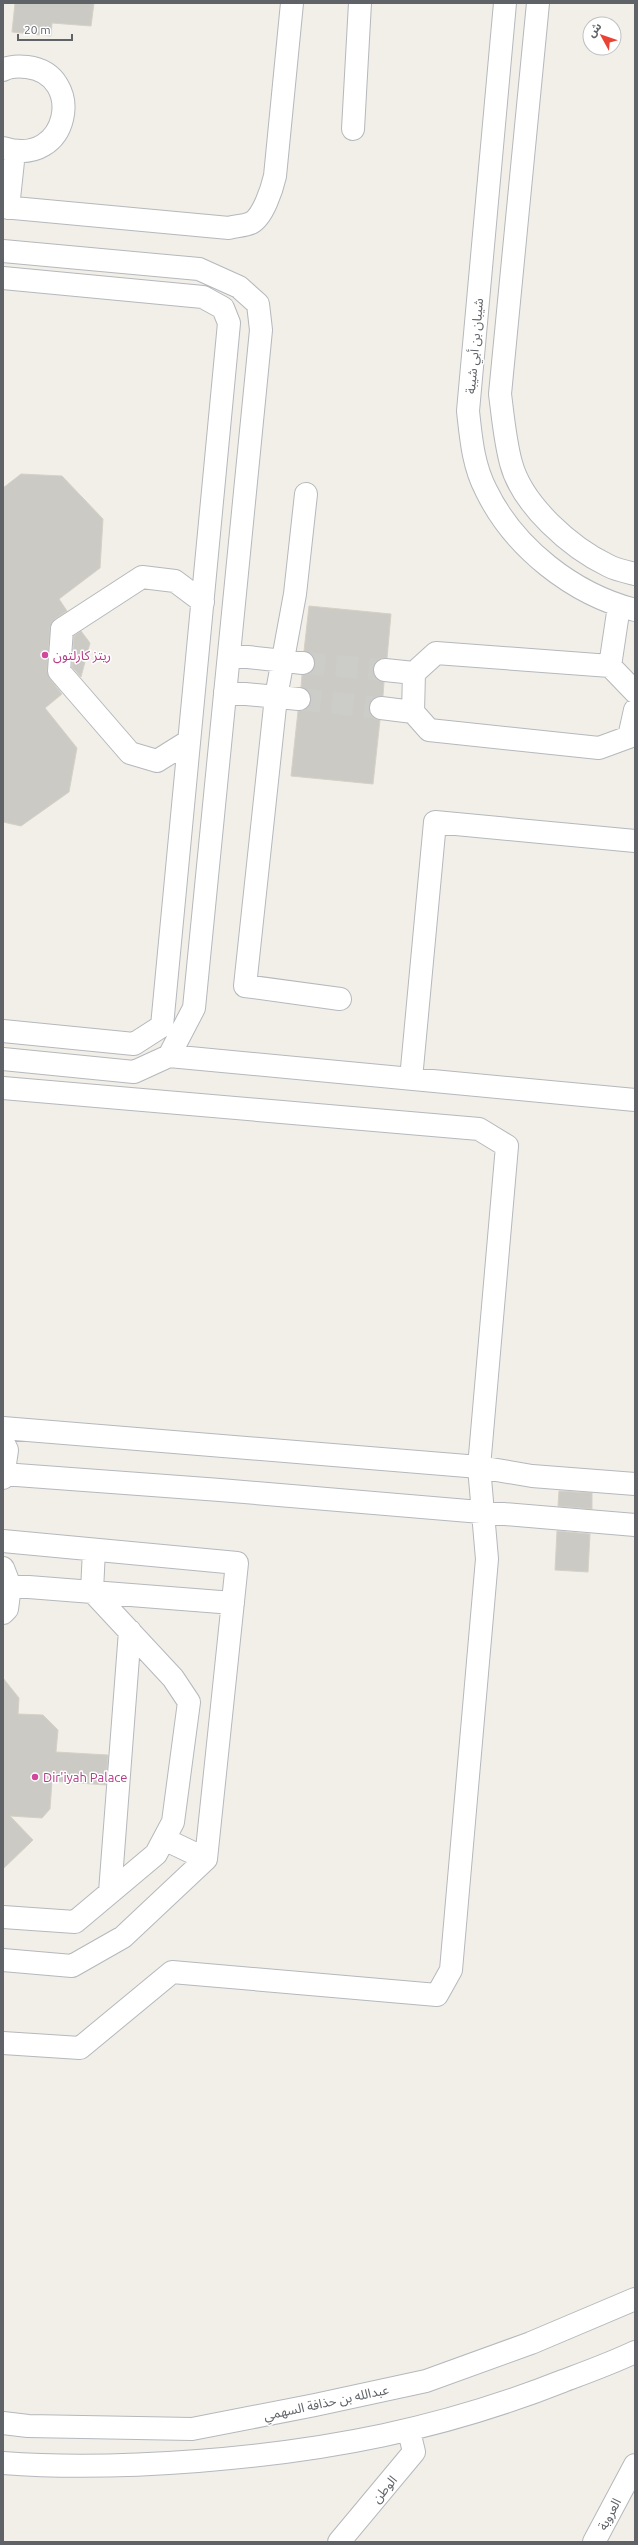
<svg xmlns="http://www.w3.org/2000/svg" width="638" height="2545" font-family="Ubuntu,'Noto Sans Arabic',sans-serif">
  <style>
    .building { fill: #cccac5; stroke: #d6d1c6 }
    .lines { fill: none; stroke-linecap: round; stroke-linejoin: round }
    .minor-tunnel { stroke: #ccccc8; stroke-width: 22; stroke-dasharray: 22 11; stroke-linecap: butt }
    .minor-casing { stroke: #b5b8bc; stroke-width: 24 }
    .minor { stroke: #fff; stroke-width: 22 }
    .hotel-dot { fill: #d1479c; stroke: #fff; stroke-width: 1.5 }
    .labels { text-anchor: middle; stroke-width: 3; stroke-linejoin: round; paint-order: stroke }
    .street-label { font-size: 13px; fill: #5f6368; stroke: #fff }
    .hotel-label { font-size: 13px; fill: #b23c85; stroke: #fff; text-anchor: start }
  </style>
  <rect width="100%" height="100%" fill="#f1efe8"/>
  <path class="building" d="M15,3H94L91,26L52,23L51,36L12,32Z
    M21,474L62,476L103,519L100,568L59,599L67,611L55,619L50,628L47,671L50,679L62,694L45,708L77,748L69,792L21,826L3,822V488Z
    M309,606L391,614L387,658L380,659L373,668L374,675L384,682L383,696L371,700L369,707L373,718L380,720L373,784L291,776L298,711L305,710L311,701L310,693L301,687L302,675L308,674L315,665L314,658L304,651Z
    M81,631L90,643L81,677L72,667L74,636Z
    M559,1491L592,1493V1509L558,1506Z
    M557,1531L590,1534L588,1572L555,1570Z
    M3,1678L19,1698L18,1714L43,1715L58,1730L56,1752L108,1755L106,1785L52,1781L50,1809L42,1818L10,1816L33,1840L3,1869Z"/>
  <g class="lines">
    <path class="minor-tunnel" d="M303,663L385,670
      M299,699L381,708"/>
    <g class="minor-casing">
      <path id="minor" d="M505,3L468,411C471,438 473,465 486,490C514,548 573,594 635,610
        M538,3L500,394C503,417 505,441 511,463C522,505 571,548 609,566C617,570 627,572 635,574
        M3,70C10,66 19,66 27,67C86,74 70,169 3,148
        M353,129L360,3
        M3,207L229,228C236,226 244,226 251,223C263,217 272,189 275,176L292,3
        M8,208L14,152
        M3,251L199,269L239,287L258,304L261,330L194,1008L169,1056L134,1072L3,1059
        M3,278L203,297L223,308L229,323L162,1026L134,1044L3,1031
        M306,494L295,594L276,697L245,986L340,999
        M229,655L303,663
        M610,666L619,606
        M385,670L414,673
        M225,692L299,699
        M635,692L610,666L436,653L414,673L413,712L429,730L599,748L629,737L635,710
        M381,708L413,712
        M189,741L157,761L130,753L59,671L62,629L142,577L175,581L203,602
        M169,1056L635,1100
        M411,1079L435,822L635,841
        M3,1088L479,1129L507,1146L479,1467L487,1559L451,1970L437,1995L172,1972L80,2048L3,2043
        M3,1428L479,1467L532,1476L635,1484
        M3,1442L7,1450L3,1478
        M3,1474L220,1490L635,1525
        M3,1541L237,1563L206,1859L123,1937L72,1966L3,1960
        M3,1568L10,1586L7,1609L3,1613
        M3,1585L233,1603
        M164,1839L206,1859
        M110,1892L130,1631
        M3,1917L75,1922L156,1854L173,1822L189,1702L173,1678L92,1591L94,1550
        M3,2423L28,2426L192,2429L315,2405L426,2381L531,2343L635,2299
        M3,2463C68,2468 133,2466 198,2461C327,2451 442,2429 563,2381C587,2372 612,2363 635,2352
        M339,2542L414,2452L409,2431
        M594,2542L635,2465"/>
    </g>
    <use href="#minor" class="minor"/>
  </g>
  <g class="hotel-dot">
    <circle cx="45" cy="655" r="4"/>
    <circle cx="35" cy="1777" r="4"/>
  </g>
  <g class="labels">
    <g class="street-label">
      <text transform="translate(474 346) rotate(-85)" y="5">شيبان بن أبي شيبة</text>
      <text transform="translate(326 2402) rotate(-12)" y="5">عبدالله بن حذافة السهمي</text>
      <text transform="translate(384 2489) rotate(-50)" y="5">الوطن</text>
      <text transform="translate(609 2514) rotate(-62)" y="5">العروبة</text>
    </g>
    <g class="hotel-label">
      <text x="53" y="660">ريتز كارلتون</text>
      <text x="43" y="1782">Dir'iyah Palace</text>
    </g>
  </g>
  <rect width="638" height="2545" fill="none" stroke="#5f6368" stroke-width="8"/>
  <g transform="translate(602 36) rotate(310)"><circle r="19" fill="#ffffff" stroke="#bfc1c3"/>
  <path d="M0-3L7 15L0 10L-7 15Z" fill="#ea4335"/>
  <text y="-6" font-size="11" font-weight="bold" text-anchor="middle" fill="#5f6368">ش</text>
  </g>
  <path d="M18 34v6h54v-6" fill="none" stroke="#5f6368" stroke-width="2"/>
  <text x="24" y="34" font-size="12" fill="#5f6368" stroke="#ffffff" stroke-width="3" paint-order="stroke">20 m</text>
</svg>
